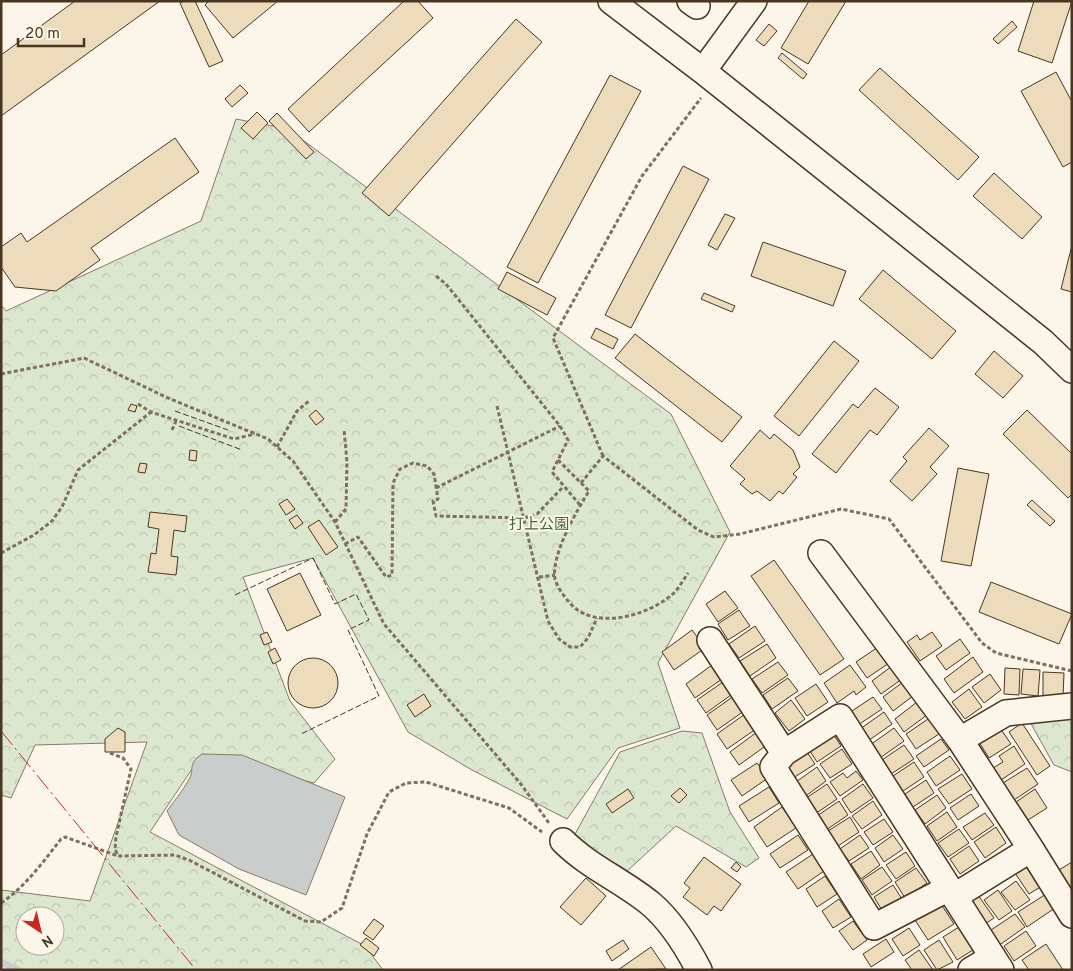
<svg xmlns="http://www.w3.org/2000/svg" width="1073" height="971" font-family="Overpass,'Noto Sans JP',sans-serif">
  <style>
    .forest { fill: url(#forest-crowns); stroke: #887966; fill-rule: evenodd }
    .water { fill: #c9cecd; stroke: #887966 }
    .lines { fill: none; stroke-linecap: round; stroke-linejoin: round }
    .stream { stroke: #c9cecd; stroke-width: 7 }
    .building { fill: #ecdcbc; stroke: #4a3520 }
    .minor-casing { stroke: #4a3520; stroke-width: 28 }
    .path { stroke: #7f6f5c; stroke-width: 3; stroke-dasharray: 4 2.5; stroke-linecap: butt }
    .minor { stroke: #fbf6e9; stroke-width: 25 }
    .fence { stroke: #4a3520; stroke-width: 1; stroke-dasharray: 6 2.5; stroke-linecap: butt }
    .power { stroke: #c62828; stroke-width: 1; stroke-dasharray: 18 4 2.5 4; stroke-linecap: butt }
    .labels { text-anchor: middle; stroke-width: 4; stroke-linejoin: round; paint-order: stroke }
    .park-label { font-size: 15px; fill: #436837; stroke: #fbf6e9 }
  </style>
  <defs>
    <pattern id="forest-crowns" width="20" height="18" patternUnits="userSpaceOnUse" patternTransform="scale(1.25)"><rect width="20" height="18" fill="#dce7d0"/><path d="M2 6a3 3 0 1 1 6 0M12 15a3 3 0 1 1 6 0" fill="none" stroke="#bec7b2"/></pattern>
  </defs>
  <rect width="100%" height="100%" fill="#fbf6e9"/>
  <path class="forest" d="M236,119L288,129L671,414L730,532L658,663L680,728L618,748L567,819L472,770L408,732L313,558L243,577L290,701L335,759L314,783L202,754L150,832L365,946L383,970H1V890L90,901L147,742L35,745L11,798L1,795V305L6,311L201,221ZM25,916H55V946H25Z
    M1072,710V772L1054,765L1030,722Z
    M682,731L702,733L730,812L759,858L746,867L676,826L626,872L585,847L574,836L620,752Z"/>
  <path class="water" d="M202,754L242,755L345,797L306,895L239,869L179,835L167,811C174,801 182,792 188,781C196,769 186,765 202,754Z"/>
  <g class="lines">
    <path class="stream" d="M1,962L18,970"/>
  </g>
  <path class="building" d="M75,1H160L1,116V55Z
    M184,1H195L223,61L209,67L180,3Z
    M209,1H278L233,38L205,5Z
    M404,1H418L433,18L309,132L288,109Z
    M809,1H846L808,64L781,48Z
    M1034,1H1072L1052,63L1018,51Z
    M516,19L542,42L389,216L362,193Z
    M1012,21L1017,27L998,44L993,39Z
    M769,24L777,31L764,46L756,40Z
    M782,53L807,74L803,79L778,58Z
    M880,68L979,157L958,180L859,90Z
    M1056,72L1072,102V162L1063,167L1021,91Z
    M610,75L641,91L538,283L507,267Z
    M240,85L248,93L232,107L225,99Z
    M257,112L268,123L253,139L241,128Z
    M277,113L314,152L306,159L269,121Z
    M175,138L199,172L91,248L100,260L56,291L15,287L1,267V247L21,233L27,242Z
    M683,166L709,179L631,328L605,315Z
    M994,173L1042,217L1022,239L973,196Z
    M725,214L735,218L717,250L708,245Z
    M763,242L846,271L833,306L751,276Z
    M1071,249L1072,250V292L1061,289Z
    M883,270L956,331L932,359L859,299Z
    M507,272L556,298L547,315L498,289Z
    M704,293L735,306L732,312L701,299Z
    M596,328L618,339L613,349L591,338Z
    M635,334L742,417L722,442L615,358Z
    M834,341L859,361L799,436L774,416Z
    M994,351L1023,376L1003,398L975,374Z
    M875,388L899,407L877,435L870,430L836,473L812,454L853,404L858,408Z
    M131,404L137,406L135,412L128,410Z
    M316,410L324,419L316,425L309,416Z
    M1027,410L1072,454V494L1068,498L1003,434Z
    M929,428L949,446L930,467L937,474L912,501L890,481L907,461L903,457Z
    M760,430L770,439L774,434L793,450L800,467L793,474L797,477L783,494L779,491L770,501L757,491L752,494L740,484L745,479L730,466Z
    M190,450L197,451L196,461L189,460Z
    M140,463L147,464L145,473L138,472Z
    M958,468L989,474L971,566L941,561Z
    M287,499L295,509L286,515L279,504Z
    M1032,500L1055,521L1050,526L1027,505Z
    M150,512L187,516L185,532L174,530L171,556L178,557L176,575L148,572L151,553L156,554L159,529L148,527Z
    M297,515L303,523L295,529L289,520Z
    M319,520L338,547L326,555L308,527Z
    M774,560L844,659L820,675L751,576Z
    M300,573L321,615L287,631L267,589Z
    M991,582L1072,614L1059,644L979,612Z
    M725,591L738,608L718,622L706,604Z
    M739,610L750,626L728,640L718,624Z
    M755,626L765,641L739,658L729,644Z
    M692,630L705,648L674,670L662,652Z
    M267,632L272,642L264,645L260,635Z
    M932,632L942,646L920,661L907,642L917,635L920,640Z
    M960,639L970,653L946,670L936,656Z
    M767,644L776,658L750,676L740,661Z
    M881,645L892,661L867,678L856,662Z
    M275,648L281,660L273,664L268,652Z
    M973,657L983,672L954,693L944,679Z
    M288 683a25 25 0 1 1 50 0a25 25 0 1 1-50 0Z
    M778,662L788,675L762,693L752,679Z
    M712,665L722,679L695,698L686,684Z
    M850,665L866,687L856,695L854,691L837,703L824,683Z
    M892,666L902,679L881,694L872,681Z
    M1005,668L1020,669L1019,695L1004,694Z
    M1023,669L1040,670L1038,696L1021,694Z
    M1043,672L1064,673L1063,697H1043Z
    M990,674L1001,690L984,703L972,687Z
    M788,678L798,691L772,709L763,695Z
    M723,682L731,695L706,713L697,700Z
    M903,682L913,696L893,711L883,697Z
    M816,684L828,702L807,716L795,698Z
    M969,689L982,707L965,719L952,702Z
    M424,694L431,706L415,717L407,705Z
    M734,696L744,711L717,730L707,715Z
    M873,697L882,709L858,725L849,713Z
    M791,700L805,719L789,731L775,713Z
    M917,702L927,715L904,732L895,719Z
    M884,712L892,724L868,741L860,729Z
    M745,714L756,729L727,749L717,734Z
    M931,717L942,732L916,749L906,734Z
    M1022,723L1050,766L1037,775L1009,732Z
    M118,728L125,732V752H105V739Z
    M894,728L904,741L880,758L870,745Z
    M1000,728L1011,744L989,758L979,742Z
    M757,732L767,745L739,765L730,752Z
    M832,732L841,746L817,762L808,748Z
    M941,739L949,750L924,767L916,756Z
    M904,745L914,759L891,774L882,760Z
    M1014,746L1025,764L1001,780L993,768L1003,762L999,756Z
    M805,749L815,764L790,780L780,765Z
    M842,749L852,764L830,778L820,764Z
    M950,756L960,770L936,786L927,772Z
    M914,762L924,777L903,791L893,776Z
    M757,763L768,778L742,796L731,780Z
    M817,767L826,781L803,798L793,784Z
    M1027,768L1038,784L1014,800L1003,783Z
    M856,771L863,780L840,796L830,782L843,773L847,778Z
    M962,774L972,789L949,804L938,789Z
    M926,780L934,793L913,807L905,794Z
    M827,784L837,799L815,814L805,799Z
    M863,784L873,798L851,813L842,799Z
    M769,787L779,803L749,822L739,806Z
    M680,788L687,795L679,803L671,796Z
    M628,789L634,798L612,813L606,804Z
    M1035,789L1047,808L1028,820L1016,802Z
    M971,794L979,806L958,820L950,808Z
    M937,795L946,808L925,824L915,810Z
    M839,801L848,815L826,830L817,816Z
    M873,801L882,815L862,829L852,816Z
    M782,807L796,828L767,847L754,827Z
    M947,812L957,827L937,841L927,826Z
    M985,813L994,825L972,840L963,827Z
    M850,817L859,832L838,846L828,831Z
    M884,819L893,832L873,845L864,832Z
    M996,827L1006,843L985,858L974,842Z
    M959,829L969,843L948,857L938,843Z
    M798,835L808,850L780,868L770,854Z
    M860,835L869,848L849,861L840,849Z
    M893,835L903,849L884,862L875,848Z
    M969,846L979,861L960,874L950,859Z
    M871,851L880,865L861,879L851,864Z
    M906,852L915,866L896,879L886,865Z
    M813,854L824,871L798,889L786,872Z
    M704,857L741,884L721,911L714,906L707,915L683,897L690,888L684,883Z
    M736,862L741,867L737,872L731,868Z
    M1030,862L1045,884L1029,894L1015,873Z
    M1072,862V890L1059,870Z
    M882,867L892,881L872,895L862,880Z
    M916,868L927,883L905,898L895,882Z
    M825,876L837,894L817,907L806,889Z
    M586,878L606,896L581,925L560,907Z
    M1016,881L1030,900L1015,910L1001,892Z
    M893,885L902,899L883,912L874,897Z
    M998,890L1012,911L999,920L984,900Z
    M1046,894L1055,908L1027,927L1018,912Z
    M978,895L994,918L982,926L966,903Z
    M839,899L851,917L833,928L822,911Z
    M941,904L954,924L928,940L915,920Z
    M1015,914L1025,927L998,946L988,932Z
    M374,919L384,926L373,940L363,933Z
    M853,921L867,940L853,950L839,931Z
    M959,927L973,950L957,960L943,937Z
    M909,928L920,945L903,956L892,939Z
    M1026,931L1036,946L1014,961L1004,946Z
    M366,938L379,948L374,956L360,945Z
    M886,939L894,952L871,967L863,954Z
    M623,940L629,949L612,961L606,951Z
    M939,940L953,962L937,970L924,950Z
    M1046,944L1063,970H1029L1022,960Z
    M651,947L666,969L618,970Z
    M919,950L933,970H912L905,960Z"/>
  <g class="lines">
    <g class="minor-casing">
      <path id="minor" d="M611,1L703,71L1043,342L1072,370
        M690,1L697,6
        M703,71L754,1
        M821,553L960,740
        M710,640L784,753L773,767L874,927L949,888
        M784,753L840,717L1001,970
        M563,841C589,867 623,881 651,904C671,921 687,947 699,970
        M1031,849L1072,915
        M955,896L1031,849L960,740L1006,713L1072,706
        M971,970L993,957"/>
    </g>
    <path class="path" d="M436,276L446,284L560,426L568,440L552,472L580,505
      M1,374L84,358L168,398L268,439L293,461L335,522L384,624L520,783L549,823
      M138,404L151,412L234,439L255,434
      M497,406L548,621L559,639L570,647H580L588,638L597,618
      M172,430L176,421
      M277,447L297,411L309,401
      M603,456L553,338L642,176L701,98
      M558,460L589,491C576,512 551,555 555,579C557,587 564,596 569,602C593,632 650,616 675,592C680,586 684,579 688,573
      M581,483L603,456L698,530L714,537L740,534L841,509L889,519L982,643L996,653L1072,671
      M436,488L560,426
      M335,522L346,509L347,462L344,429
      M345,544L358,537L386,577L392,575L393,483L400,469L413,463L427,466L434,474L438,499L433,501L436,516L524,518L537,514L563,487
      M1,553L34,535L52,521L62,507L78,470L151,412
      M539,577L555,575
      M110,753L123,758L131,769L116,837L115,849L118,856L175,855L189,860L305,921L321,922L342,908L367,834L389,792L406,783L426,782L509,808L542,832
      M1,903C26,886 43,862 61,839L65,837L118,856"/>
    <use href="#minor" class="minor"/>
    <path class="fence" d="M175,411L228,430
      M179,426L242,450
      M235,595L313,558L335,604L356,594L369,620L348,630L379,696L301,734"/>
    <path class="power" d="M1,731L196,970"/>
  </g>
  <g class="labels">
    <g class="park-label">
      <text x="539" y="529">打上公園</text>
    </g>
  </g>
  <rect width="1073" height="971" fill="none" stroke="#4a3520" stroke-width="5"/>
  <g transform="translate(40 931) rotate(145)"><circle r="24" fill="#fbf6e9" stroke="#b4a999"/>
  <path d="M0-4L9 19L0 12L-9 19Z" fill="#c62828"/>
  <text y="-8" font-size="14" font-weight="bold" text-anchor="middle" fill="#4a3520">N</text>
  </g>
  <path d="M18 38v8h66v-8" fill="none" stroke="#4a3520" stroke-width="2.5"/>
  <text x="25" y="38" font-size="15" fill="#4a3520" stroke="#fbf6e9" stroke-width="4" paint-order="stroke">20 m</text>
</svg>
